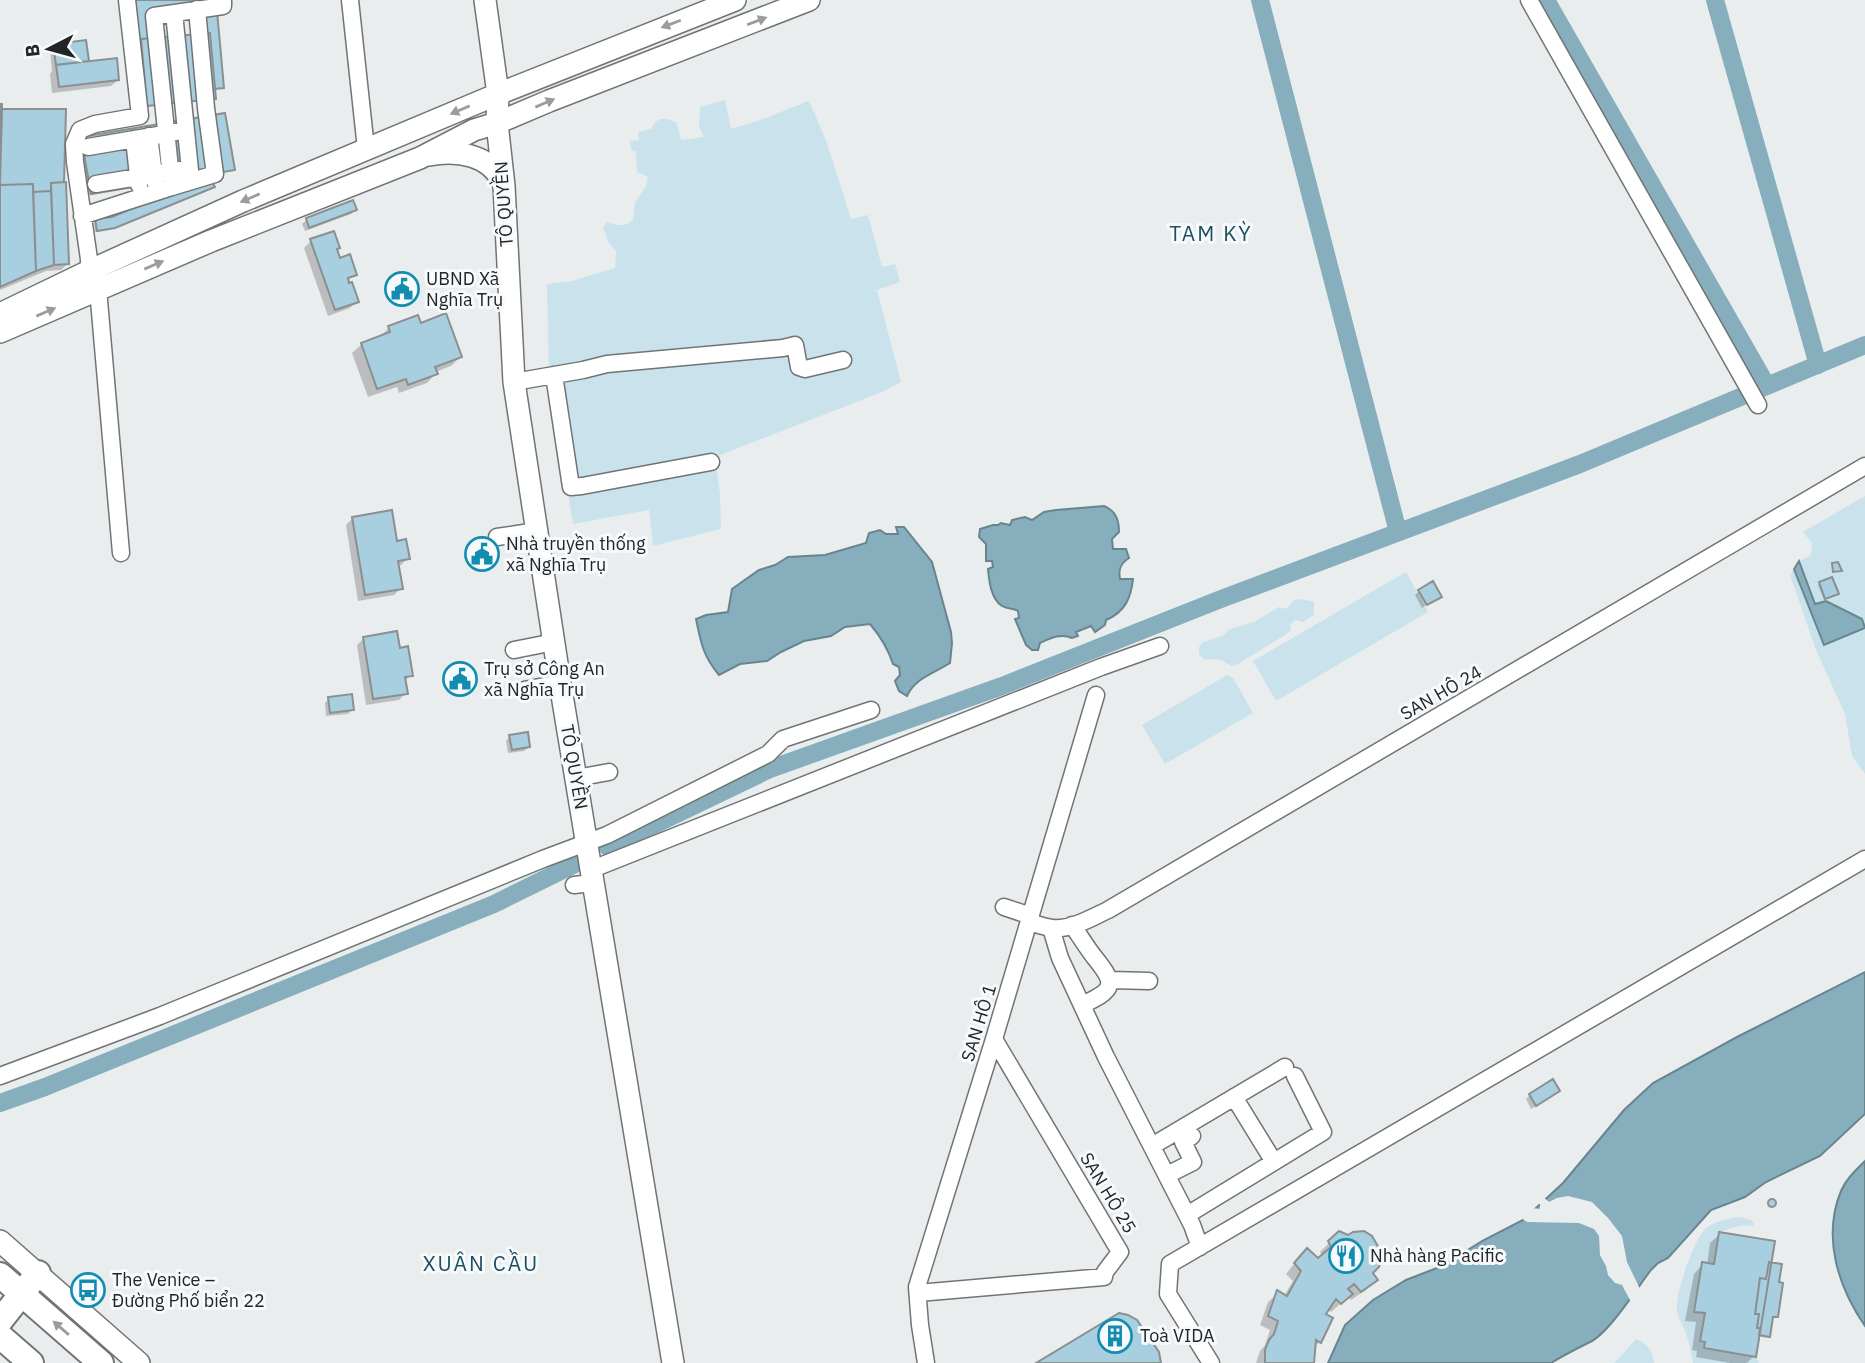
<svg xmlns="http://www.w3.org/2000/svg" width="1865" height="1363" font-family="'IBM Plex Sans',sans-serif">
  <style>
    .green { fill: #c9e2ec }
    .water { fill: #86aebd; stroke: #68858f; stroke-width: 2 }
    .pier { fill: #eaedee }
    .shadow { fill: #0003 }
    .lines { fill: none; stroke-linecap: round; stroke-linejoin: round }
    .canal { stroke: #86aebd; stroke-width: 18 }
    .building { fill: #a7cfdf; stroke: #8c8f90; stroke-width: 2 }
    .street-casing { stroke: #717475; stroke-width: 19 }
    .secondary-casing { stroke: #717475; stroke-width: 24 }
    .primary-casing { stroke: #717475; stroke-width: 28 }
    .street { stroke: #fff; stroke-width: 16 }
    .secondary { stroke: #fff; stroke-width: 21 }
    .primary { stroke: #fff; stroke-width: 24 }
    .oneway { fill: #9c9c9d }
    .labels { text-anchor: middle; stroke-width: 6; stroke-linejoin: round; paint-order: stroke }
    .street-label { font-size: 18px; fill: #232425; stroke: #f7fafc }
    .poi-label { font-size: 18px; fill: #232425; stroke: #f7fafc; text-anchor: start }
    .quarter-label { font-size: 21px; letter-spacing: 2px; fill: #1d4f60; stroke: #f7fafc }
  </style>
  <rect width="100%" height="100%" fill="#eaedee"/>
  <path class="green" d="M725,100L731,129L766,118L808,101L811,105L827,143L851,219L868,215L882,267L895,264L900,282L877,290L901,382L882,392L715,457L720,494L721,529L653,546L649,510L573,524L549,376L547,284L572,281L615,268L616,251L609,243L603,228L607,222C617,226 625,227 633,220L635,203L646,186L648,177L637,172L636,152L631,150L630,141L639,140L638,132L651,129C657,116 666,117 677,123L681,140L704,137L699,126L700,107Z
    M1865,496V626L1862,619L1816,605L1799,561L1811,555L1812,543L1803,532Z
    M1794,569L1824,645L1865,628V774L1852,756L1845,714L1816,650L1790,575Z
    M1406,572L1428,612L1276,701L1253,661Z
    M1301,599L1314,602V615L1303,622L1295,620L1290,625L1291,629L1288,633L1238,664L1232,666L1221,660L1204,659L1199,654V647L1203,642L1222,636L1230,629L1254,622L1279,607L1286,609L1294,600Z
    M1227,675L1233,678L1253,713L1165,764L1142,725Z
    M1741,1217L1753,1221L1754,1224L1753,1226C1739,1224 1731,1229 1719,1232L1714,1264L1702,1263L1694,1311L1705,1313L1700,1341L1705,1342L1704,1348L1756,1357L1759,1363H1693C1691,1352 1689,1342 1685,1331C1683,1325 1678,1318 1677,1311C1674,1296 1694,1240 1705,1229C1715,1221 1729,1218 1741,1217Z
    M1636,1339C1648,1344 1653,1351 1654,1363H1614C1622,1354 1629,1348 1636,1339Z"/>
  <path class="water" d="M1104,506C1116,511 1119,520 1119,532L1112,539L1113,549H1126L1129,558C1121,563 1118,569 1120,579H1133C1131,598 1125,612 1106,620L1105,625L1095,632L1091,626L1076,632L1078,636L1072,638C1061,633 1051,638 1040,643L1038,650H1032L1026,645L1015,619L1019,618L1018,611C1013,608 1007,609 1002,606C991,599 989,581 988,569L993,567L992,561H986V544L979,537L980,529L993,525H998L1001,523L1010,525L1012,520L1025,517L1032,520L1044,512L1056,510Z
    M896,527H904L932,562L951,632L952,643L950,663C935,673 915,678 907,696L899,691L895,681L900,675L899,667L893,664C888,648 881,637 870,624L845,627L831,636L804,641L781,652L767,661L740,664L719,675C703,656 701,643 696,619L706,615L728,612L732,589L759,570L775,565L788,557L825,555L866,543L869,533L880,530L886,534H898Z
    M1799,561L1815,604L1826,601L1862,619L1865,628L1824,645L1794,569Z
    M1865,972V1114L1820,1156L1766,1182L1745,1197L1711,1210L1668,1258L1658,1263L1651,1270C1637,1288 1609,1333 1590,1342C1576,1349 1564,1355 1551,1363H1328L1345,1325L1373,1300L1406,1280L1442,1266L1482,1241L1523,1220L1563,1183L1624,1110L1653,1083L1737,1037Z
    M1865,1161V1326C1838,1287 1822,1237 1841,1191C1846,1179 1856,1170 1865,1161Z"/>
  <path class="pier" d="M1568,1196L1592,1202L1608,1218L1622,1236L1627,1262L1640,1289L1631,1302L1622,1285L1615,1283L1608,1275L1606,1266L1600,1255L1599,1236L1594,1229L1579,1223L1527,1222L1521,1218L1532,1208L1540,1209V1204L1536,1203L1543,1197L1549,1202L1557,1198Z"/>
  <path class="shadow" d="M138,0L150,40L203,35L215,13L223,87L213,90L214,98L212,100L146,107L140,40L135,41Z
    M85,42L87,63L118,80L111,86L52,93L50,74L52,71L50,50L54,46Z
    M0,111H65L62,182L59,184L68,263L61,270L46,271L0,290Z
    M81,140L233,170L231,171L89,195Z
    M211,188L112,229L95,232L94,223L96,221L112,218Z
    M355,210L351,214L305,231L302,224L307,219Z
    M311,241L338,248L336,250L339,260L355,274L347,281L357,301L350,308L328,316L304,248Z
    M420,325L460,357L451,366L435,372L436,373L427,383L399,393L397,387L368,397L352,353L362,344L379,337L389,328Z
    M352,519L396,543L408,558L401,565L397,566L401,588L394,595L358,601L346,525Z
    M1820,584L1837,594L1824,600L1818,585Z
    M1419,591L1440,596L1422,608L1415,595Z
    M364,638L398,650L411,675L404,682L406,693L399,700L366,705L357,645Z
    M329,699L352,710L348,714L326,716L325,703Z
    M510,736L529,747L524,751L508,753L506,741Z
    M1530,1095H1553L1531,1109L1526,1099Z
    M1771,1201H1773V1205L1769,1208L1767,1204Z
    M1339,1233L1375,1280L1366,1290L1351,1300L1348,1297L1331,1312L1327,1309L1324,1315L1320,1342L1313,1348L1312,1363H1256L1260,1351L1265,1345L1270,1330L1260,1325L1268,1302L1278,1293L1284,1296L1293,1281L1286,1274L1298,1259L1318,1261L1323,1257L1320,1252Z
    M1720,1234L1769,1267L1777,1284L1776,1316L1771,1318L1768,1336L1767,1338L1757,1336L1754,1356L1747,1363H1730L1696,1357L1697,1351L1692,1350L1696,1322L1685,1321L1694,1274L1703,1264L1707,1265L1710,1243Z"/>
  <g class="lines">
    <path class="canal" d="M1260,0L1398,532
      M1546,0L1767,386
      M1715,0L1818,365
      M608,847L770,769L1002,686L1221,599L1580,464L1865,345
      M0,1103L45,1087L494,904L575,864"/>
  </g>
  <path class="building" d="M136,0H216L149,11L152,38L136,40L132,5Z
    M217,11L224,88L215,89L210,33H204L202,13Z
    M210,33L216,99L183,102L176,36Z
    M176,36L183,102L147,106L141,39Z
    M86,40L89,61L56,65L53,44Z
    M117,58L119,80L59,87L56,65Z
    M0,104H2L0,172Z
    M2,109H66L64,182L51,183V191L33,192V184L0,185Z
    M225,113L235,170L91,194L81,137Z
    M209,176L215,187L115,228L97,231L95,219L112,217Z
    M66,182L69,264L54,265L51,183Z
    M33,184L36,271L0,287V185Z
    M51,191L54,265L36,271L33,192Z
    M353,200L357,210L309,228L306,218Z
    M334,231L340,248L337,249L340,258L350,254L357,275L348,278L349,283L352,282L359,302L335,310L310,239Z
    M446,313L462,357L435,367L438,374L408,385L406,379L377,389L361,343L390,332L388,326L418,315L421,323Z
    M392,510L397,541L406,539L410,559L398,561L403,589L365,595L352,517Z
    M1838,562L1842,571L1833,572L1832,563Z
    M1832,577L1839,594L1825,599L1819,582Z
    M1433,581L1442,597L1427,605L1418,590Z
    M397,631L400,648L408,646L413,676L405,677L408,694L373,699L363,637Z
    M352,694L354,710L330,713L328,697Z
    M528,732L530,747L512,750L509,735Z
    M1553,1079L1560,1091L1536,1106L1529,1094Z
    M1768 1203a4 4 0 1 1 8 0a4 4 0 1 1-8 0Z
    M1339,1231L1348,1235L1353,1232L1364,1231L1372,1236L1379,1248L1381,1258L1379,1267L1373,1273L1378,1280L1361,1292L1354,1284L1348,1289L1353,1294L1341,1304L1336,1299L1326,1314L1333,1318L1321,1343L1316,1340L1314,1363H1265V1350L1269,1340L1274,1334L1278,1321L1268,1316L1277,1290L1287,1296L1301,1271L1294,1263L1307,1248L1318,1258L1331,1247L1328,1241Z
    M1719,1232L1775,1241L1756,1357L1704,1348L1705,1342L1700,1341L1705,1313L1694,1312L1702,1262L1714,1264Z
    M1769,1262L1782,1264L1779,1282L1783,1283L1778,1317H1773L1770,1337L1759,1335L1760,1328H1757L1759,1314H1755L1760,1278L1766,1279Z
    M1119,1313L1128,1315L1137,1320L1159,1352L1161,1363H1036Z"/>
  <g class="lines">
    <g class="street-casing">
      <path id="street" d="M350,0L366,149
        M1529,0L1758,405
        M174,13L191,180
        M149,136L155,182
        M134,139L139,185
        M88,147L176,132
        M96,184L180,170
        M172,187L215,174L206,108L197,9
        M82,216L172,187L154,16L223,6V0
        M89,271V259L75,162L74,144L80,130L95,124L140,116L127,0
        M98,289L121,553
        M554,375L571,487L582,486L711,462
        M514,382L583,370L607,364L783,348L795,345L799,367L805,369L843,360
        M497,537L537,531
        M514,650L554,642
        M524,690L560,683
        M576,778L609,772
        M590,870L1101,667L1160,646
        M574,885L593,883
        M1004,907L1031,916
        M1029,922C1036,924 1044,927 1052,928C1071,930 1091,918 1108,910L1865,466
        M1072,925C1080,936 1087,948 1095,958C1117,985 1114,990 1082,1005
        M1051,928L1060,958L1106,1057L1192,1225L1200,1247
        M1110,980L1149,981
        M0,1076L160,1016L543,859L607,835L768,754L783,739L871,710
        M1234,1097L1274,1162
        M1152,1146L1285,1067
        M1167,1175L1193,1162L1183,1142L1192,1136
        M1187,1215L1323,1132L1295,1076
        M918,1293L1104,1277L1105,1272L1120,1252L994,1039
        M926,1363L920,1325L917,1287L994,1039L1096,695
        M1211,1363L1168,1294L1170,1264L1865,859"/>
    </g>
    <g class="secondary-casing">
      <path id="secondary" d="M485,0L498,94L497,123L504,186L514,382L560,683L673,1363
        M429,155C457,150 490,154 503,183
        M0,314L89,271L243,201L498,94L735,0
        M0,332L211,241L420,158L474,130L497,123L549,101L809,0
        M0,1241L139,1363"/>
    </g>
    <g class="primary-casing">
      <path id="primary" d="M0,1275L101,1363
        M0,1321L38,1273
        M0,1336L31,1363"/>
    </g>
    <use href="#street" class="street"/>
    <use href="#secondary" class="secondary"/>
    <use href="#primary" class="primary"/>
  </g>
  <defs><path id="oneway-solid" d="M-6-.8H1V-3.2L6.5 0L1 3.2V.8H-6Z" transform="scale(1.75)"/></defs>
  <g class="oneway">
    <use href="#oneway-solid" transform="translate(757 21) rotate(-21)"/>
    <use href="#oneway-solid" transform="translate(671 24) rotate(159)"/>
    <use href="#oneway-solid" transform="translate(545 103) rotate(-23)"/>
    <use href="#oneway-solid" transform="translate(460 110) rotate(157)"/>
    <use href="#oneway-solid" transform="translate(250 198) rotate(157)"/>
    <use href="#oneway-solid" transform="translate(154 265) rotate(-23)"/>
    <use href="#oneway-solid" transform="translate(46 312) rotate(-23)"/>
    <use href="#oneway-solid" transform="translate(61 1328) rotate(-139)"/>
  </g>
  <defs>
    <g id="civic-ring" transform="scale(1.75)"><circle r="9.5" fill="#f7fafc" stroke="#128daf" stroke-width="1.5"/><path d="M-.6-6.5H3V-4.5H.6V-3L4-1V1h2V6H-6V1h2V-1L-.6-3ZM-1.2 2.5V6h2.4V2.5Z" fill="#128daf"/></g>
    <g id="restaurant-ring" transform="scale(1.75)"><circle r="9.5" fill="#f7fafc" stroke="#128daf" stroke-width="1.5"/><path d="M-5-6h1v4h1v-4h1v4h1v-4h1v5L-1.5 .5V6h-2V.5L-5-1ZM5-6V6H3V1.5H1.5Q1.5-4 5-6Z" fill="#128daf"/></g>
    <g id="bus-ring" transform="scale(1.75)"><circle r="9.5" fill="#f7fafc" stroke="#128daf" stroke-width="1.5"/><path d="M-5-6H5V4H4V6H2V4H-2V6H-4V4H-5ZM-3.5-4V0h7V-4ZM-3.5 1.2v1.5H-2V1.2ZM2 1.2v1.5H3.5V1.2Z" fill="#128daf"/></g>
    <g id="building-ring" transform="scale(1.75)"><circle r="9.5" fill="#f7fafc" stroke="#128daf" stroke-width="1.5"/><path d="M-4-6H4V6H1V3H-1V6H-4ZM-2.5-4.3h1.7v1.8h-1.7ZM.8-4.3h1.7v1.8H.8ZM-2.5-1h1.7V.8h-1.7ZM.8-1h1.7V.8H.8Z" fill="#128daf"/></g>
  </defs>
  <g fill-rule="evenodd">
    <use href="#civic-ring" x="402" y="289"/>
    <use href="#civic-ring" x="482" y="554"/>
    <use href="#civic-ring" x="460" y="679"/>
    <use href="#restaurant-ring" x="1346" y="1256"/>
    <use href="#bus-ring" x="88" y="1290"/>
    <use href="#building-ring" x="1115" y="1336"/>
  </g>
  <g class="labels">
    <g class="street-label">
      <text transform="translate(504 204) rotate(-94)" y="6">TÔ QUYỀN</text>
      <text transform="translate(1441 693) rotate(-30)" y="6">SAN HÔ 24</text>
      <text transform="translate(574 767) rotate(80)" y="6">TÔ QUYỀN</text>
      <text transform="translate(979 1023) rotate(-73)" y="6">SAN HÔ 1</text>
      <text transform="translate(1108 1193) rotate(59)" y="6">SAN HÔ 25</text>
    </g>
    <g class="poi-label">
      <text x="426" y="285">UBND Xã<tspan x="426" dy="21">Nghĩa Trụ</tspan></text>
      <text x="506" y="550">Nhà truyền thống<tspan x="506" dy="21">xã Nghĩa Trụ</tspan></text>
      <text x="484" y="675">Trụ sở Công An<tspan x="484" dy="21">xã Nghĩa Trụ</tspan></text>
      <text x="1370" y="1262">Nhà hàng Pacific</text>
      <text x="112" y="1286">The Venice –<tspan x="112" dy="21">Đường Phố biển 22</tspan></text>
      <text x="1140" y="1342">Toà VIDA</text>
    </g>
    <g class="quarter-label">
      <text x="1211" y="241">TAM KỲ</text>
      <text x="481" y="1271">XUÂN CẦU</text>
    </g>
  </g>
  <g transform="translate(49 49) rotate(264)" stroke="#f7fafc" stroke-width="5" paint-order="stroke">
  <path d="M0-5L12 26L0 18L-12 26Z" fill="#232425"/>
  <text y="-10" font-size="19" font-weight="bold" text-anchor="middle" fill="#232425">B</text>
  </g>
</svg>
